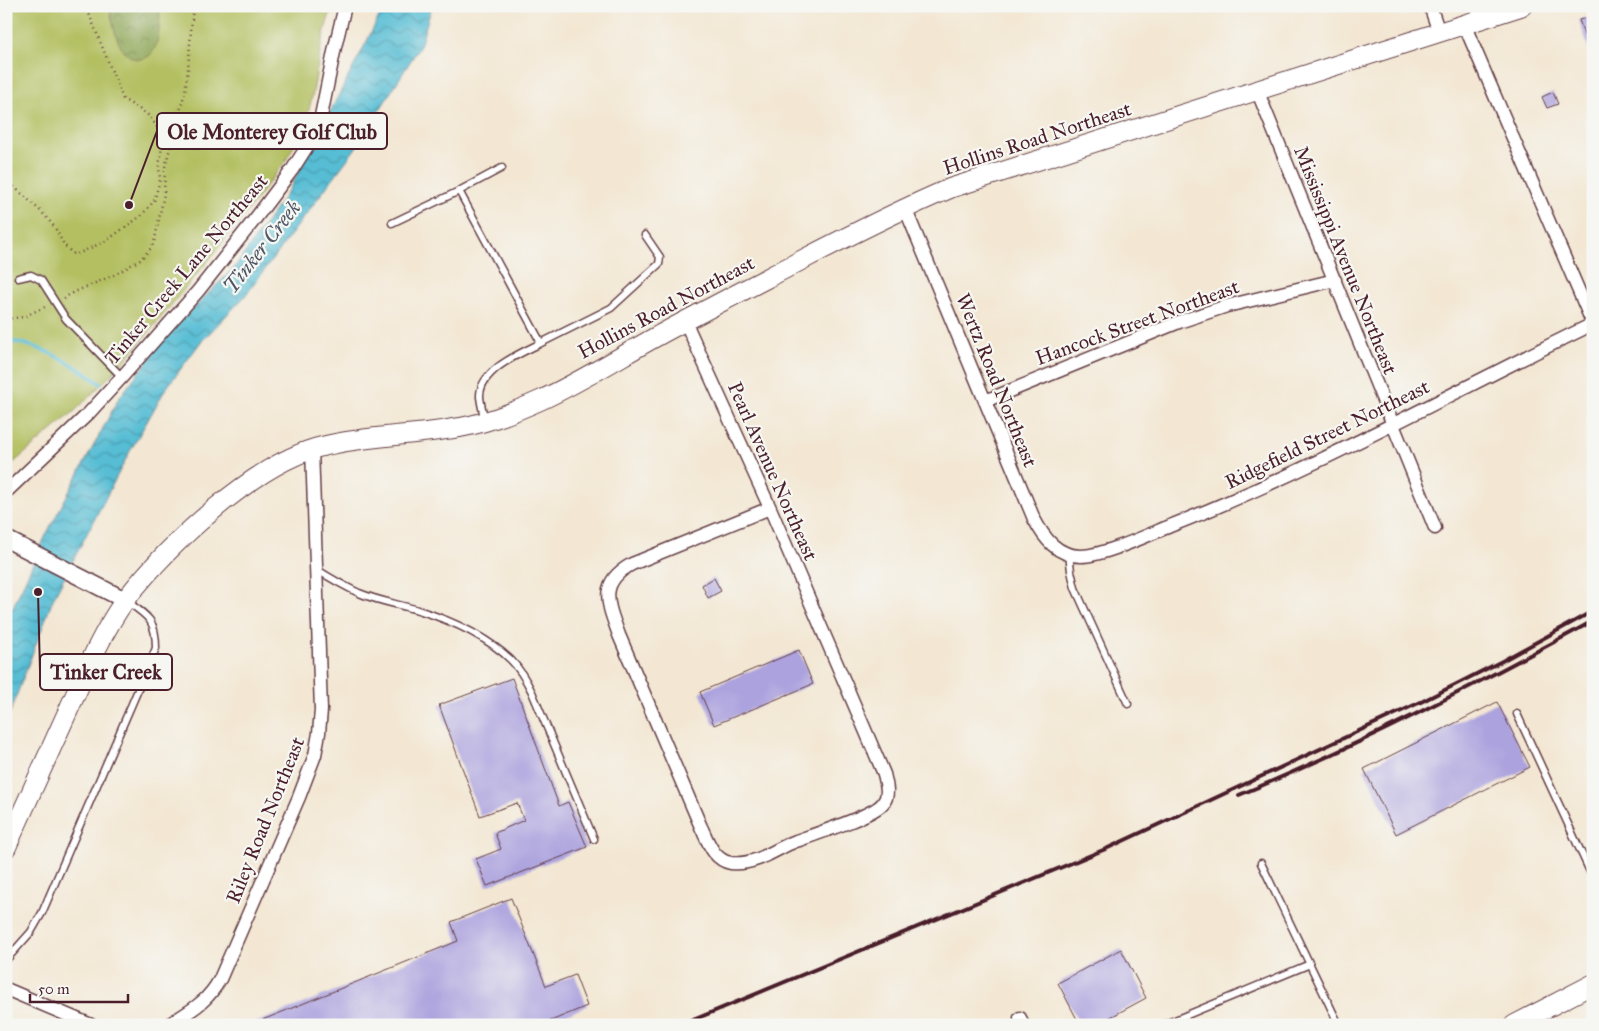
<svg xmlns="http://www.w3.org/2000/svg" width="1599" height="1031" font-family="'IM FELL Great Primer',serif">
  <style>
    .green { fill: #b3bf61; stroke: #7e6f46 }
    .forest { fill: url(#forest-crowns); stroke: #6c6241 }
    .water { fill: url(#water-waves); stroke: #506e80 }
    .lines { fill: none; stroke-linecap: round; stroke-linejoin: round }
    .stream { stroke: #56bdd4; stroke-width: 4 }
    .building { fill: #aca2de }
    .service-casing { stroke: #633d44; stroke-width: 9 }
    .minor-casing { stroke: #633d44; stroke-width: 15 }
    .tertiary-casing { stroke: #633d44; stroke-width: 19 }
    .secondary-casing { stroke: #633d44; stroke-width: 21 }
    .path { stroke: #633d44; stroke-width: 2.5; stroke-dasharray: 1 4; stroke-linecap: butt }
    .service { stroke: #fff; stroke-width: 6 }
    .minor { stroke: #fff; stroke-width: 12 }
    .tertiary { stroke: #fff; stroke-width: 16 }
    .secondary { stroke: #fff; stroke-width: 19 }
    .rail { stroke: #4a1f2b; stroke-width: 4 }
    .labels { text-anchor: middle; stroke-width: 4.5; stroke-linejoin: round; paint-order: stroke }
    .street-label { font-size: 20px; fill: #4a1f2b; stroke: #f6f6f2 }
    .water-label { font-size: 21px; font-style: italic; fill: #4e5666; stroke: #f6f6f2 }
    .leader { fill: none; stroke: #4a1f2b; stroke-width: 2 }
    .callout-dot { fill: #4a1f2b; stroke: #f6f6f2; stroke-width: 2 }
    .callout { fill: #f6f6f2; stroke: #4a1f2b; stroke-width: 2 }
    .callout-label { font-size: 21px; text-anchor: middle; font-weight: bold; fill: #4a1f2b }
  </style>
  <defs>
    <pattern id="forest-crowns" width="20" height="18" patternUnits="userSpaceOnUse" patternTransform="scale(1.25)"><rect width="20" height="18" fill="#8ea657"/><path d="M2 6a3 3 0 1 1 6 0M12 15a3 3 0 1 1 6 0" fill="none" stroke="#768748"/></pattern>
    <pattern id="water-waves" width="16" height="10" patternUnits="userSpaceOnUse" patternTransform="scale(1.25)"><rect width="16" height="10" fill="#56bdd4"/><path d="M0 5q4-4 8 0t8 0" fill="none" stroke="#4999ac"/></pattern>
  </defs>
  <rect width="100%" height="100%" fill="#f6f6f2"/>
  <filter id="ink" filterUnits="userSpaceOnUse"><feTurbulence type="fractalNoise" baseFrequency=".02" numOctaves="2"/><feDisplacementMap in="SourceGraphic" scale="10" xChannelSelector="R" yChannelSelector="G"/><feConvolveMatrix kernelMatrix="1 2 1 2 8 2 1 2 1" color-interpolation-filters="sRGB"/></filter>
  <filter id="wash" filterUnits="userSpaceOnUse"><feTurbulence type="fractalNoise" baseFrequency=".0096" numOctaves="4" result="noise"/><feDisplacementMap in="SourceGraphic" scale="20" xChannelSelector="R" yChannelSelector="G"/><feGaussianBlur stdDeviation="1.12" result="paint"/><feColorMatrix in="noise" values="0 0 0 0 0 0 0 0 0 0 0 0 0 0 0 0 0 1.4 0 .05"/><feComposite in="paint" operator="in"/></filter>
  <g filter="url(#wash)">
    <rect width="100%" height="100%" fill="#f3e7d3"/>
    <path class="green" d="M6,6H332L322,41L313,93L305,126L285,162L218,249L123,363L76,410L6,469Z"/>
    <path class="forest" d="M109,6H160C159,21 162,58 140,59C132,60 125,53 121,47C115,37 112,18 109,6Z"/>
    <path class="water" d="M384,6H432L420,46L355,149L245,296L200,343L165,390L129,453L54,597L6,723V622L46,535L119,398L171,330L235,267L289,190L367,41Z"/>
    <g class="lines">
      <path class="stream" d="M6,341C39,343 75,365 101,384"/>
    </g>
    <g id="blocks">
      <path class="building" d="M1593,16V55H1591L1579,20Z
        M1553,92L1558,104L1547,108L1542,97Z
        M714,578L721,591L708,598L702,585Z
        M799,650L813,684L714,725L700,692Z
        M512,678L559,806L568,802L587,847L487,886L476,859L501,849L495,833L524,820L517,803L480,816L439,705Z
        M1497,702L1530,767L1396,834L1364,769Z
        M511,898L546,986L575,975L587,1006L541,1025H250L458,941L451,922Z
        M1121,949L1146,998L1096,1025H1080L1058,983Z"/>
    </g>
  </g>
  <g filter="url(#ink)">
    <use href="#blocks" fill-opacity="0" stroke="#633d44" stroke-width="1"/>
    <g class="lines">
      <g class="service-casing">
        <path id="service" d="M459,191L541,343C521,353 479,370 480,397C481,405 483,413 485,420
          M392,223L459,191L502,168
          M18,278L31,275L41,280L66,319L122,377
          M541,343L611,308L659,264L660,257L645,235
          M1069,554L1071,571L1075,588L1128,704
          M316,569C330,578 344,586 359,593C378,601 398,604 418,610C450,620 486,636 511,660C520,669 526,680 532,692L594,839
          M1517,714L1593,878
          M1261,863L1339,1025
          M6,960L31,932L42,913L156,648C156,620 148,616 126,601
          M1163,1025L1310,964"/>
      </g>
      <g class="minor-casing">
        <path id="minor" d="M1430,6L1439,32
          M1464,24L1593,324
          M1257,90L1435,528
          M905,208L1034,519C1044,538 1057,556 1081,556C1103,556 1148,535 1170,526C1316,469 1452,392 1593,324
          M685,321L770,508L884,774C886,783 890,795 883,803C875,815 813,835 796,841C783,846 771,854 758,859C750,862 740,864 731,863C713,860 708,841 701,827L619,635C608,604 597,583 632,564L770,508
          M985,401L1179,322L1227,306L1335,280
          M6,492L89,413L122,377L198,291L255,219L292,170L315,134L320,121L335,47L345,6
          M6,989L91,1025
          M1020,1018L1023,1025
          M168,1025C190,1011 207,1003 220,979L299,797L315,755L319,733L321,710L312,449"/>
      </g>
      <g class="tertiary-casing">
        <path id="tertiary" d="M6,539L125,600"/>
      </g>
      <g class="secondary-casing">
        <path id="secondary" d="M6,848L91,660C101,639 112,618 126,599C168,545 257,461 324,446C365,436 408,436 450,429C482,425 512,413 541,400C582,381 621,356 661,334C707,309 754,285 800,261C850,235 899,210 951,188L1522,6
          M1514,1025L1593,984"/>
      </g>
      <path class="path" d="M6,180C22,194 39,208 52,224C62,237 60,244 75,255L106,241L141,216L154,201L160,180L159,166L162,146L156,125L147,114L123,99L86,6
        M64,299L70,294L116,274L140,260L152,247L155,239L164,194L165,167L185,92L188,69L193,6
        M6,319L23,317L47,306"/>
      <use href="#service" class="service"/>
      <use href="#minor" class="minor"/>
      <use href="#tertiary" class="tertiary"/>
      <use href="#secondary" class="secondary"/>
      <path class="rail" d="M1239,795C1361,745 1477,684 1593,621
        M681,1025L1108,848L1423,701L1502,661L1593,611"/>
    </g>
  </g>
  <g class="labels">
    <g class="street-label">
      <text transform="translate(1037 138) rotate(-18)" y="7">Hollins Road Northeast</text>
      <text transform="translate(1346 260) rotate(68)" y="7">Mississippi Avenue Northeast</text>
      <text transform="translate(186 269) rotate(-50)" y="7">Tinker Creek Lane Northeast</text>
      <text transform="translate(666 307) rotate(-28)" y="7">Hollins Road Northeast</text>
      <text transform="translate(1137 322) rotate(-20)" y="7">Hancock Street Northeast</text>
      <text transform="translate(997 380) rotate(68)" y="7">Wertz Road Northeast</text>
      <text transform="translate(1327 434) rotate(-26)" y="7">Ridgefield Street Northeast</text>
      <text transform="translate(773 471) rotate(66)" y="7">Pearl Avenue Northeast</text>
      <text transform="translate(265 820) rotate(-68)" y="7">Riley Road Northeast</text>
    </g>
    <g class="water-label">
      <text transform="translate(262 247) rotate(-52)" y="7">Tinker Creek</text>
    </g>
  </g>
  <path class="leader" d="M129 205L157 131M38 592L40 672"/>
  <g class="callout-dot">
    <circle cx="129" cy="205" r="5"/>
    <circle cx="38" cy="592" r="5"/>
  </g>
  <g class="callout">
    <rect x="157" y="113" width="230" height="36" rx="5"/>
    <rect x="40" y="654" width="132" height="36" rx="5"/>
  </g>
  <g class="callout-label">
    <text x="272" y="139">Ole Monterey Golf Club</text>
    <text x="106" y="679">Tinker Creek</text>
  </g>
  <rect width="1599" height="1031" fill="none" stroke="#f6f6f2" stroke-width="25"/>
  <path d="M30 994v8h98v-8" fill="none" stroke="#4a1f2b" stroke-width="2.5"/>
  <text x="38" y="994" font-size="15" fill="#4a1f2b" stroke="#f6f6f2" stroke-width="4" paint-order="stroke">50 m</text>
</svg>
